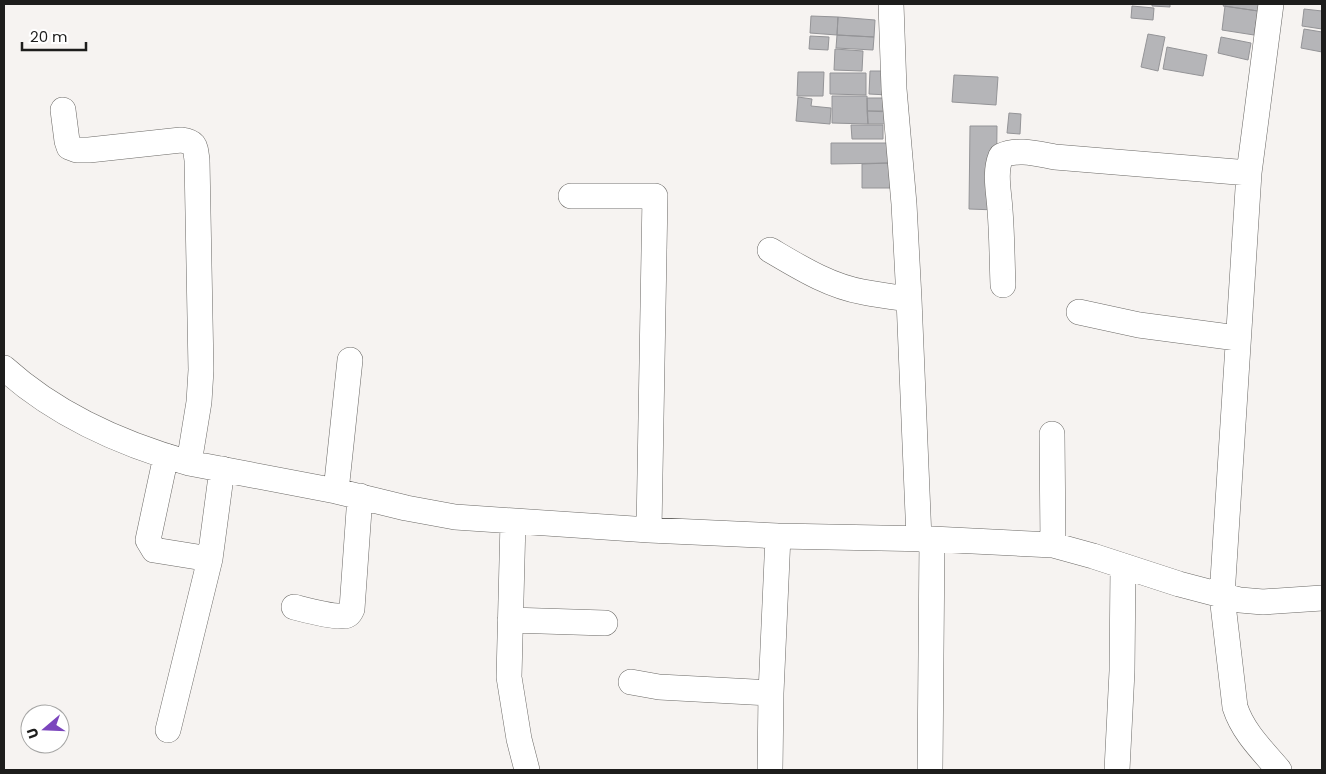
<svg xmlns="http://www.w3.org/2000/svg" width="1326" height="774" font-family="Poppins,sans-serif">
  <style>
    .building { fill: #b5b5b8; stroke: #949497 }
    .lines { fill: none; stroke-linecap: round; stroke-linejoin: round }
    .minor-casing { stroke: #6b6966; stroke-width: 26 }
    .minor { stroke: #fff; stroke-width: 25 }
  </style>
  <rect width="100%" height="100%" fill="#f6f3f1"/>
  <path class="building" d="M1152,4H1170V7L1152,6Z
    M1224,4H1259L1258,11L1223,6Z
    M1132,6L1154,8L1153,20L1131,18Z
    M1225,6L1258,11L1254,35L1222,30Z
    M1304,9L1322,11V29L1302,26Z
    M811,16L838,17L837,35L810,33Z
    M838,17L875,20L874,37L837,35Z
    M1304,29L1322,32V52L1301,48Z
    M1148,34L1165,37L1158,71L1141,67Z
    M837,35L874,37L873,50L836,48Z
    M810,36L829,37L828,50L809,49Z
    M1221,37L1251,43L1248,60L1218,53Z
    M1167,47L1207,55L1203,76L1163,69Z
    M835,49L863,51L862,71L834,70Z
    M870,71H888V95L869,94Z
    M798,72H824L823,96H797Z
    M830,73H866V95L830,94Z
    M954,75L998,77L996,105L952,102Z
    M832,96H867L868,124L832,123Z
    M798,97L812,99L811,106L831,108L830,124L796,121Z
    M867,98H890V111H867Z
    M867,111L890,112V124H868Z
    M1009,113L1021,114L1020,134L1007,133Z
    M851,125H883V139H852Z
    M970,126H997L996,210L969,209Z
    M831,143H889V163L831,164Z
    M889,163L892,188H862V164Z"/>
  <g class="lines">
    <g class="minor-casing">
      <path id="minor" d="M891,4L894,89L904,204L909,299L919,539
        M1271,4L1249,173L1222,596L1235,707C1243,732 1262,750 1279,770
        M63,110L67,141L69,147L77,150H89L181,140C196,142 195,146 197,160L201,370L199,402L189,463
        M571,196H655L649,530
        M770,250C799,267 829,286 863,292C878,295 894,297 909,299
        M1003,285C1002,260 1002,235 1000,210C999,192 994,173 1001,156C1017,148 1038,154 1055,157L1249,173
        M1079,312L1139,325L1237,338
        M4,368C56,415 121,444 189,463L336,491L406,508L455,517L649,530L778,536L932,539L1053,545L1093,556L1179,584L1240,600L1263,602L1322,598
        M1052,434L1053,545
        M166,456L148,540L154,550L210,559
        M336,491L350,360
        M513,521L509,677L519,739L527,770
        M294,607C306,610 331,617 343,616C348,616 350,614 352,609L360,496
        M510,620L605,623
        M631,682L659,687L771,693
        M168,730L210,559L222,469
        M770,770L771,693L778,536
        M930,770L932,539
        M1117,770L1122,671L1123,567"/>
    </g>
    <use href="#minor" class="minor"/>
  </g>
  <rect width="1326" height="774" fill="none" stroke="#1d1d1c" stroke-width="10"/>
  <g transform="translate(45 729) rotate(251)"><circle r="24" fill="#ffffff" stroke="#a5a5a4"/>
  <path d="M0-4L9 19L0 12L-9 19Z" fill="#7b45bd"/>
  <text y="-8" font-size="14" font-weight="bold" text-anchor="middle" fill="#1d1d1c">U</text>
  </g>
  <path d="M22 42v8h64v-8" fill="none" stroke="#1d1d1c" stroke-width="2.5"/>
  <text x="30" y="42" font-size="15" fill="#1d1d1c" stroke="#ffffff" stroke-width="4" paint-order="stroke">20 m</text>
</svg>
